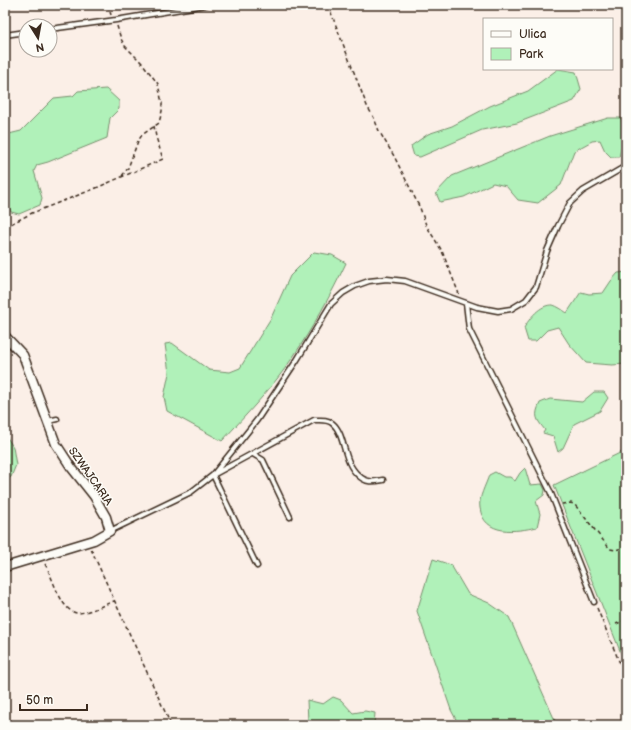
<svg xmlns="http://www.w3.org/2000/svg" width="631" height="730" font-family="'Balsamiq Sans',sans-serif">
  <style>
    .green { fill: #b0f1b9; stroke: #768e6c }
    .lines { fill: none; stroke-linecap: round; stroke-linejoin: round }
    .service-casing { stroke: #3b2a1e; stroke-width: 7 }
    .minor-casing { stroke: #3b2a1e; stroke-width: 11 }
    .path { stroke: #3b2a1e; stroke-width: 1.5; stroke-dasharray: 4 3; stroke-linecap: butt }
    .service { stroke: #fdfcf7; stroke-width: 4 }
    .minor { stroke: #fdfcf7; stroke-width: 8 }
    .labels { text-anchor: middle; stroke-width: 3; stroke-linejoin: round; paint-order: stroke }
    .street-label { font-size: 11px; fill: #3b2a1e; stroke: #fdfcf7 }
  </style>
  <rect width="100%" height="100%" fill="#fbefe7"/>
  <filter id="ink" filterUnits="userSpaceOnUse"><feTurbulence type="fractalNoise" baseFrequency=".025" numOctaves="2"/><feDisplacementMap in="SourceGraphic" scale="8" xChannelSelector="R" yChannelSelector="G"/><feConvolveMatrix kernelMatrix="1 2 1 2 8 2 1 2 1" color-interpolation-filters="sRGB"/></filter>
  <g filter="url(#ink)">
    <path class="green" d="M558,69L576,72L581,89L574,101L517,123L482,130L420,157L414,156L411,146L428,134L452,126L490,106L528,91Z
      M106,89L119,101V109L110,118L107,138L48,162L37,165L34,171L42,198L40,205L19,214L11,212L5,199V135L21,131L54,98L73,96L78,91Z
      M608,118H621L625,134L619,157H611L605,151L600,140L592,141L574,151L561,185L538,203L518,200L506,186L493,183L464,197L440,202L436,193L452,176L550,136Z
      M314,252L332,255L346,263C331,295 313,327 293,357C273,387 247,414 222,441L167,411L164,397L169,373L165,344L172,343L209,370L230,372L240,368L271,318L290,276Z
      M626,272V364L612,365L586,363L569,344L558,327L547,330L536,341H528L524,328C529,319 540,304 553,305C557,306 563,310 567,313L581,292L589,294L603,293L611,281L618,273Z
      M594,392H604L608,398L600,411L574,424L563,448L558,452L553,436L543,433L545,430C536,419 534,416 540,403L550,399L582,402Z
      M5,434L13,447L16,465L11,477L5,480Z
      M626,450V666L554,485Z
      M525,468L530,485L542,484L545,490L544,495L536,501L540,514L537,527C516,532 484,536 480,508C478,498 486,485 489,475L495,472L504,477H510L515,481L520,473Z
      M433,559L451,565L468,594L489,603L509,617L557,725H459L451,710L417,611Z
      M333,697L341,700L353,713L365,711L375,713L374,725H307L308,722L307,700L323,704Z"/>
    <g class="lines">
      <g class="service-casing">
        <path id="service" d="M50,29L116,20L205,5
          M5,35L26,32
          M466,303L469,329L550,491L594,602
          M48,421L57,419
          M253,454L263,460L290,517
          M213,475L257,420L297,360L331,304L343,293L355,286L369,281L387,279L405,281L477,307L498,311L511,309L526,300L536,287L547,251L558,226L570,203L583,191L626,166
          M213,475L257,566
          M110,531L191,492L213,475L314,420C321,420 327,419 332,423C346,434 342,461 358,475C366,483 373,482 383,480"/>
      </g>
      <g class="minor-casing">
        <path id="minor" d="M5,336L23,355L56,444L71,467L94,496L106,517L110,531L94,540L5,567"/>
      </g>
      <path class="path" d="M108,5L111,15
        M135,5L142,10
        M328,5L367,106L374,118L379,131L394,156L420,208L426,225L442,251L459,294
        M117,26L121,39L125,46L143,64L158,84L162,103V111L159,123L142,135L138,141L128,168L122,176
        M5,227L32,213L94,189L163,159L156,137L154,126
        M562,504L571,503L575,505L610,549L615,550L626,547
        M91,549L171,725
        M45,564C53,577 61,614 79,613C91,612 103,605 114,601
        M597,608L626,678
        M616,624L626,620"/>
      <use href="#service" class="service"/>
      <use href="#minor" class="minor"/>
    </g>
  </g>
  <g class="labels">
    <g class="street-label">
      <text transform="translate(91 476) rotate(55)" y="4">SZWAJCARIA</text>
    </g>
  </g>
  <rect width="631" height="730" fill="none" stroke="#fdfcf7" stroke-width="20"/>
  <rect x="10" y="10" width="611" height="710" fill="none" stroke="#3b2a1e" stroke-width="1.5" filter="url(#ink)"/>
  <rect x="483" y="18" width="130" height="52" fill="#fdfcf7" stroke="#afa8a0"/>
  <rect x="491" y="31" width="20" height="6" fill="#fdfcf7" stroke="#afa8a0"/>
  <text x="519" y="38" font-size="12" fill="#3b2a1e">Ulica</text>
  <rect x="491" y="48" width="20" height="12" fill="#b0f1b9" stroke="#afa8a0"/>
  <text x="519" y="58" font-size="12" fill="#3b2a1e">Park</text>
  <g transform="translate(38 38) rotate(169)"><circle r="19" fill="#fdfcf7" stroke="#afa8a0"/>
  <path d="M0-3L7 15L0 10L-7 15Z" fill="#3b2a1e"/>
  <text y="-6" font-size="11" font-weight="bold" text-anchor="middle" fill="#3b2a1e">N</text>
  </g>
  <path d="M20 704v6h67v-6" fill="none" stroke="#3b2a1e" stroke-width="2"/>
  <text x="26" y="704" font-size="12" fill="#3b2a1e" stroke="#fdfcf7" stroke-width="3" paint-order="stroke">50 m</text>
</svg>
